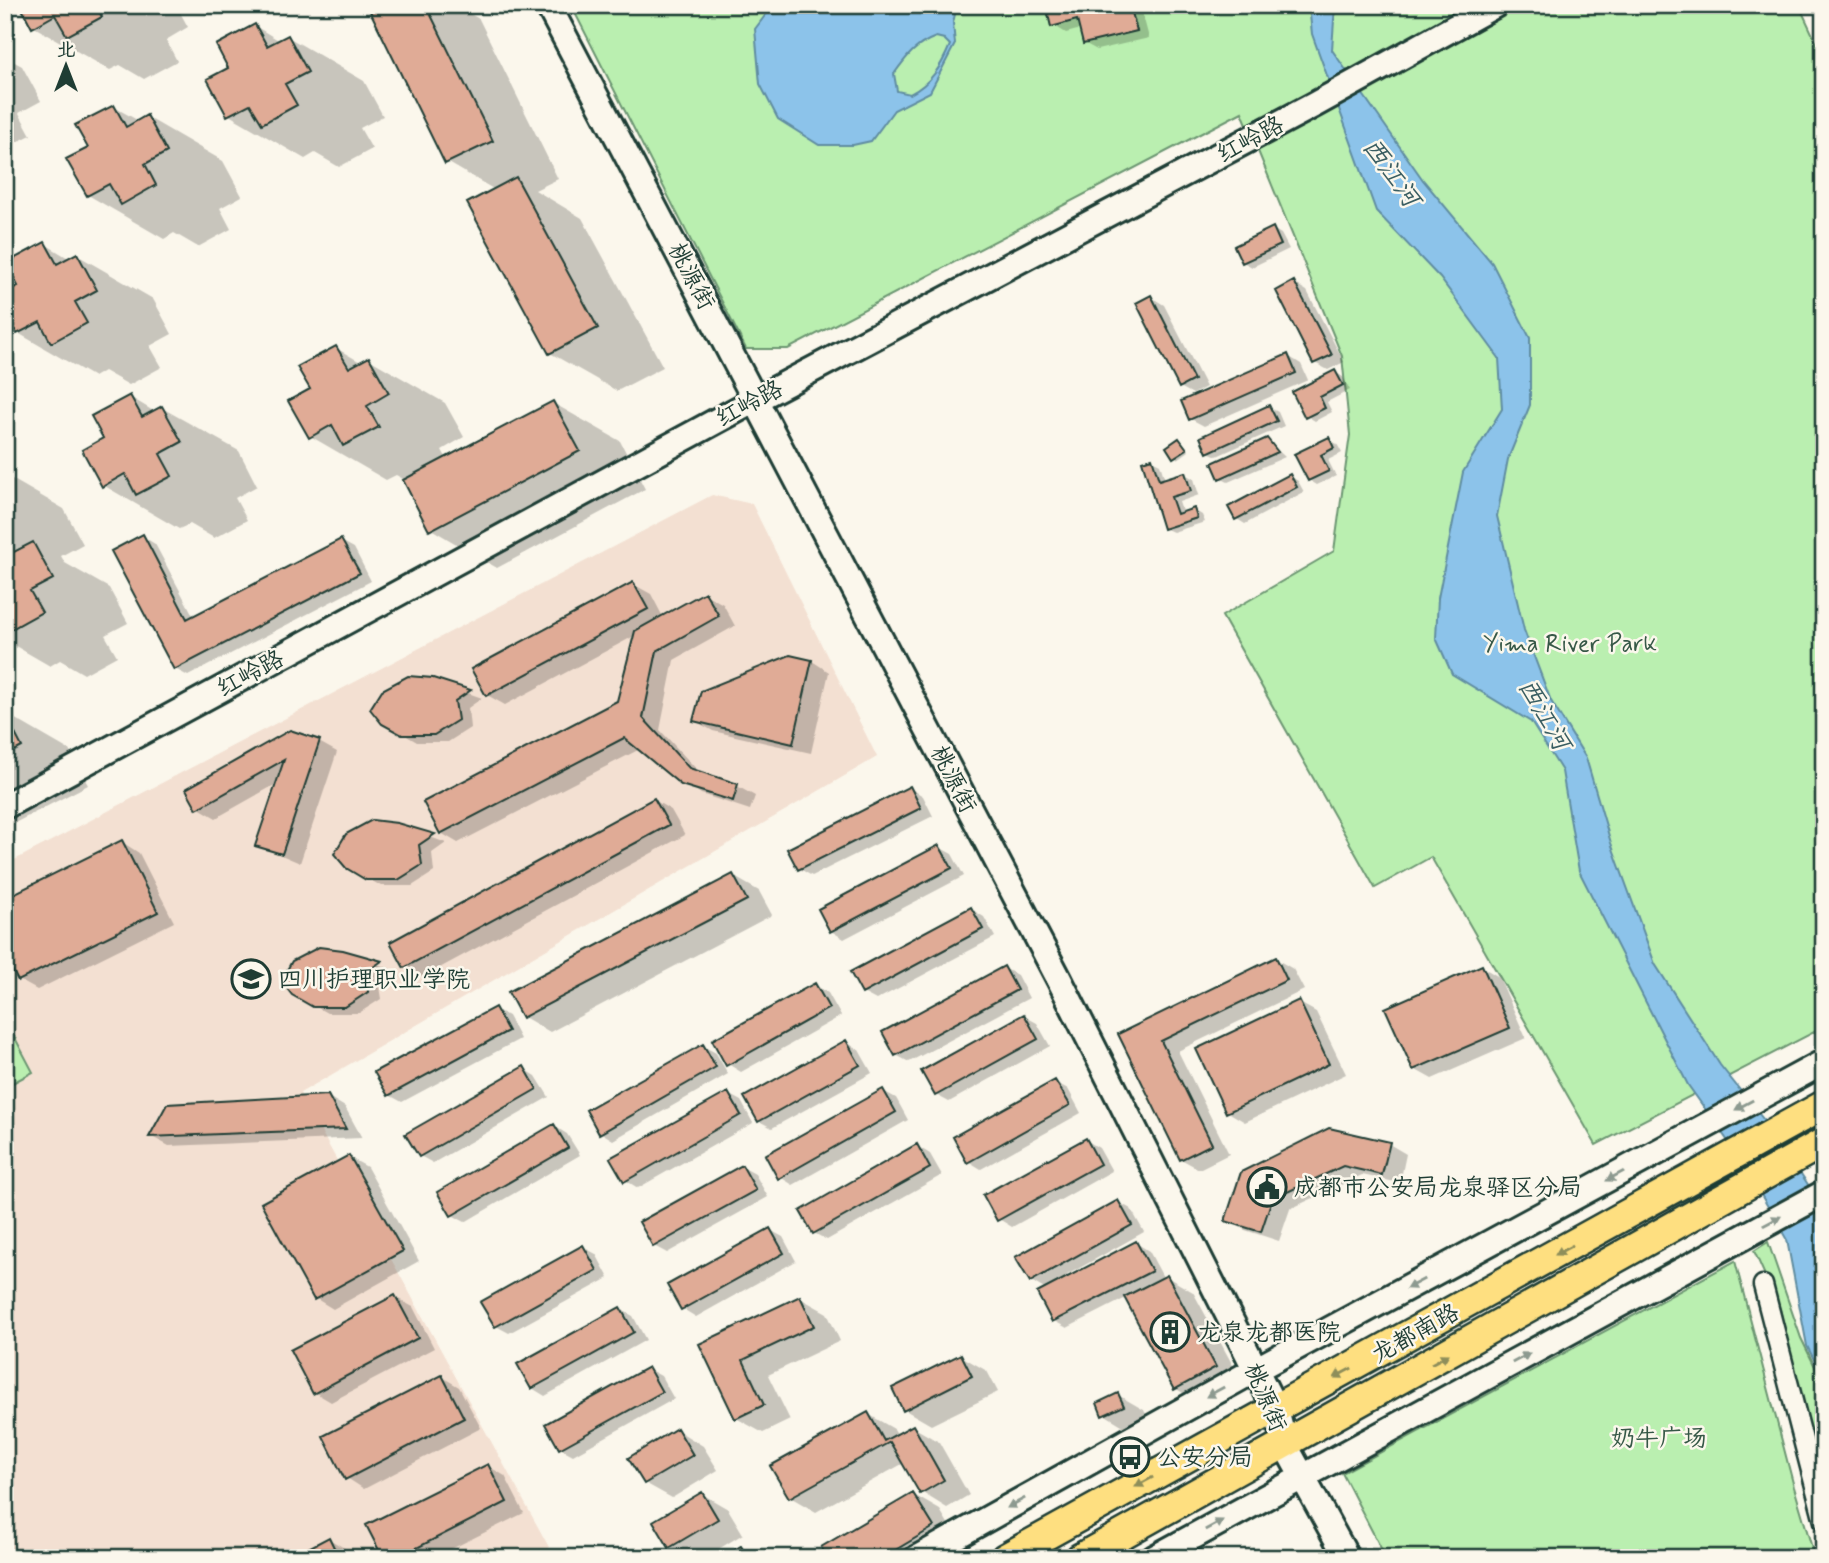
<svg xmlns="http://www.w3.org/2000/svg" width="1829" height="1563" font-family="Mynerve,'LXGW WenKai TC',sans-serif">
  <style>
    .built { fill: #f3e0d2 }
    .green { fill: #baefb0; stroke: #6c9672; stroke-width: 2 }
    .water { fill: #8cc3ea; stroke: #608da1; stroke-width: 2; fill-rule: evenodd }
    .shadow { fill: #0003 }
    .building { fill: #e0ab96; stroke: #1f3d34; stroke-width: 2 }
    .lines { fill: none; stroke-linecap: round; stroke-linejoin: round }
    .street-casing { stroke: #1f3d34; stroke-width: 23 }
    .secondary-casing { stroke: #1f3d34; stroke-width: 30 }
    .primary-casing { stroke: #1f3d34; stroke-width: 33 }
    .street { stroke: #fbf7ec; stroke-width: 18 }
    .secondary { stroke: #fbf7ec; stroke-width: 24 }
    .primary { stroke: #fedf80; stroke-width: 28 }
    .oneway { fill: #8d9a90 }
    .oneway2 { fill: #8e8e5a }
    .labels { text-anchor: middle; stroke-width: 5; stroke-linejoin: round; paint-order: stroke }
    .street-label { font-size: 24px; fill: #1f3d34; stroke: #fbf7ec }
    .park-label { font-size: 24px; fill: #365847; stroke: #fbf7ec }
    .poi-label { font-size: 24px; fill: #1f3d34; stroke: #fbf7ec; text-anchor: start }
    .water-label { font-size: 26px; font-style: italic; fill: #3a5e62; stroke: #fbf7ec }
  </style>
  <rect width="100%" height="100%" fill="#fbf7ec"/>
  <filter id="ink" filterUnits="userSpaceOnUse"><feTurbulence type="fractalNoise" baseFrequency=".0143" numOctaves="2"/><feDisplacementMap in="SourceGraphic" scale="14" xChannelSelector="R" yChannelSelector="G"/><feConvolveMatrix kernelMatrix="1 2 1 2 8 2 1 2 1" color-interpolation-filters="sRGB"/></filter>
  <g filter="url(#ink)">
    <path class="built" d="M712,495L752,504L877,757L300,1093L555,1558H5V865Z"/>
    <path class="green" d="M571,5H1799L1824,59V1027L1596,1145L1431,857L1375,888L1222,616L1334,551L1350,435L1342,356L1242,112L788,349H746Z
      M5,1019L33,1072L5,1087Z
      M1768,1242L1801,1338L1824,1385V1479L1805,1423L1780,1309L1754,1251Z
      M1735,1261L1794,1487L1815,1558H1386L1342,1473Z"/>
    <path class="water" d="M773,5H957L953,23L955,44L930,92L894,110L871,141L853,145H819L778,119L760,84L755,29ZM936,37L944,39L950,45C941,67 931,83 910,94L897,91L894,74C907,56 915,45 936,37Z
      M1309,5H1335L1332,50L1423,180L1492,263L1530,338V405L1508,459L1497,516L1524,630L1551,701L1586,758L1611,843L1655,964L1720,1065L1775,1134L1824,1209V1379L1807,1346L1787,1240L1740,1158L1688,1085L1579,871L1562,771L1531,722L1452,674L1436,638L1438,598L1463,472L1502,409L1499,358L1440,278L1376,211L1312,34Z"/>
    <path class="shadow" d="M22,5H176L188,27L166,40L177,61L144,79L120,65L110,70L34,27Z
      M369,5H455L479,19L558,179L535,190L582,218L663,367L617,391L550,353L495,190L447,162Z
      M1057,5H1137L1141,8L1149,38L1097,50L1084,43L1081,29L1066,33L1053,25L1048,8Z
      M255,26L280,41L288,37L364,81L383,116L360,128L372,149L339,167L315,153L305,159L229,115L231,68Z
      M5,57L22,66L41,101L19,113L31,135L5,148Z
      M114,107L139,121L147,117L223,161L242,196L220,208L231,229L198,247L174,233L164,239L88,195L90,149Z
      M1273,229L1281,234L1289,249L1252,267L1243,262Z
      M45,244L70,259L77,255L153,299L172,334L150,346L162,367L129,385L104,371L94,377L18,333Z
      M1294,283L1307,291L1344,362L1328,370L1315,363Z
      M1151,297L1164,305L1206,387L1193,394L1180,387Z
      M336,348L362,363L369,359L445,403L464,437L442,450L447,459L553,403L620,441L645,489L497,568L431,529L405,480L396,475L386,480L310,436L312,390Z
      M1288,356L1301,364L1308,380L1204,426L1191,419Z
      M1335,372L1343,377L1350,390L1327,402L1332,412L1315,421L1307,416Z
      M130,397L155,412L162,408L239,451L257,486L235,498L247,520L214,538L190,524L179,529L103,485L106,439Z
      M1269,407L1278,412L1284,426L1217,456L1208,452Z
      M1329,439L1337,444L1342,453L1328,460L1336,476L1317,485L1309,480Z
      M1179,440L1189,451L1178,459L1168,447Z
      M1267,440L1285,457L1228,482L1220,478Z
      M1152,460L1160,464L1165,480L1185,474L1194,479L1199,495L1179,502L1183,514L1194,510L1202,515L1205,522L1173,532L1164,528Z
      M5,475L64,509L83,544L61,556L65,563L109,588L128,623L105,635L117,656L84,674L60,660L50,666L5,640Z
      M1290,476L1298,481L1304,492L1245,524L1237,519Z
      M142,536L155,544L194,617L341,541L354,548L371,581L188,676L175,669Z
      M633,584L651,594L663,617L705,594L723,604L735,626L674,660L660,730L701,774L737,786L755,796L750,810L701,794L640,749L458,843L441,833L618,702L636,635L505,705L487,695Z
      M790,657L812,661L829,672L811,753L713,731L695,721Z
      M432,680L482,698L468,708L470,728L448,742H417L383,722Z
      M5,713L69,750L88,785L5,828Z
      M319,742L337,752L300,863L258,845L278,783L216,818L199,808L188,790Z
      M910,788L923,796L933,816L812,876L800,869Z
      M654,800L671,810L685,835L423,977L406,967Z
      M396,824L446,843L432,853L434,872L412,886H381L347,867Z
      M122,842L139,853L174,922L37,990L19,980Z
      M939,847L952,854L964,876L844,939L831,931Z
      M733,876L759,891L772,915L550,1032L524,1017Z
      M971,909L984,917L995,937L876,1000L863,993Z
      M343,951L393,970L378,980L381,999L359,1013H327L293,994Z
      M1276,959L1293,969L1304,990L1178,1051L1229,1154L1199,1169L1181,1159L1120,1035Z
      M1482,967L1499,977L1526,1038L1432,1079L1414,1069Z
      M1004,968L1017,975L1029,998L909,1062L896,1055Z
      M815,985L828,993L841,1016L741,1072L728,1064Z
      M1298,1002L1316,1012L1346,1074L1245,1122L1228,1112Z
      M495,1009L508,1016L520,1039L402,1102L389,1095Z
      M1024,1016L1037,1023L1050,1046L949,1102L936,1095Z
      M846,1042L859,1050L872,1073L772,1128L759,1121Z
      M703,1046L716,1053L728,1074L613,1140L600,1132Z
      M523,1068L536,1076L549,1097L433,1163L420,1156Z
      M1055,1082L1068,1089L1081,1113L981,1169L968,1161Z
      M883,1091L896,1098L908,1120L793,1185L780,1177Z
      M728,1094L741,1101L753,1123L638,1188L625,1180Z
      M327,1096L345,1107L362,1138L169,1146L152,1137Z
      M554,1126L567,1134L580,1155L465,1222L452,1215Z
      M1086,1140L1099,1148L1112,1171L1012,1227L999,1219Z
      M1389,1144L1406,1154L1400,1183L1362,1175L1290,1209L1279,1241L1245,1230L1227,1220Z
      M917,1146L930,1154L942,1175L827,1240L814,1233Z
      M349,1157L367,1167L419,1261L333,1309L315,1298Z
      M742,1167L755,1174L768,1197L667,1253L654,1246Z
      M1118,1202L1131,1209L1144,1232L1067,1275L1069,1278L1136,1243L1149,1251L1164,1279L1167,1277L1193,1292L1242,1382L1201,1404L1175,1388L1126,1298L1067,1328L1054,1321L1046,1290L1031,1281Z
      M770,1230L783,1237L796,1261L696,1317L683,1309L670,1286Z
      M583,1247L596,1254L609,1278L509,1333L496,1326Z
      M395,1297L413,1307L434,1348L331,1402L314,1392Z
      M800,1298L827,1313L840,1341L768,1375L790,1420L763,1433L736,1418L702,1345Z
      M620,1309L633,1316L646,1340L545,1396L532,1388Z
      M961,1356L987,1371L998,1392L931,1425L905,1410Z
      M648,1369L661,1376L674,1399L573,1455L560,1448Z
      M442,1377L459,1387L481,1428L364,1489L347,1478Z
      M1118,1395L1144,1410L1149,1421L1130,1430L1104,1414Z
      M868,1414L894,1429L898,1435L913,1427L939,1442L969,1495L947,1508L921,1492L904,1463L816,1512L790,1497Z
      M677,1430L703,1446L718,1470L672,1498L645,1483Z
      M488,1466L505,1476L524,1513L433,1558H385Z
      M702,1494L728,1509L743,1534L704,1558H690L671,1547Z
      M914,1495L940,1510L959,1542L933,1558H830Z
      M329,1539L346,1549L351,1558H301Z
      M741,1548L758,1558H724Z"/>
    <path class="building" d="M20,5H96L102,17L67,36L55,15L32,28Z
      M367,5H426L493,141L445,164Z
      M1092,5H1130L1137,31L1083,44L1077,20L1051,27L1046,6Z
      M255,24L267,46L288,35L308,72L285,84L297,105L262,124L250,104L227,116L207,79L228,68L216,45Z
      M114,105L126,127L147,115L167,152L145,164L156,185L121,205L109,184L87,196L66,159L88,148L75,125Z
      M516,177L598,328L549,354L467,203Z
      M1273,227L1281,245L1242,263L1234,246Z
      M45,242L57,264L77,253L97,290L75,302L87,323L51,343L40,322L17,334L5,313V292L18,286L6,263Z
      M1294,281L1332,355L1313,364L1276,291Z
      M1151,295L1194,380L1179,388L1136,303Z
      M336,346L349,368L369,357L389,393L367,406L379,427L343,446L332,425L309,438L288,401L310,389L297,367Z
      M1288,354L1296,373L1189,420L1181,401Z
      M1335,370L1343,385L1320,397L1325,408L1305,418L1292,392Z
      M130,395L142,417L162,406L182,442L160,454L172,476L136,495L125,474L102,487L82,450L103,438L91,416Z
      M553,401L580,451L429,531L403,480Z
      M1269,405L1277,421L1207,453L1200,437Z
      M1329,437L1334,448L1321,455L1329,471L1308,481L1294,454Z
      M1179,438L1187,449L1173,458L1166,447Z
      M1267,438L1278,452L1219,479L1212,463Z
      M1152,458L1159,480L1185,472L1191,491L1171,497L1177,514L1194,508L1197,518L1163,529L1142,461Z
      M1290,474L1297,487L1235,520L1228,507Z
      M143,534L187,619L341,539L360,573L174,670L111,551Z
      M5,541L12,553L33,542L53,579L30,591L42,612L6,632Z
      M633,582L648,609L486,696L471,669Z
      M705,592L719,616L657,651L643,718L689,768L738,784L733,801L681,785L624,738L440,834L423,802L617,701L635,631Z
      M790,655L812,660L793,744L693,721L701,691Z
      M408,676L433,678L471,690L455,701L458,720L434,735H402L382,724L370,709L382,690Z
      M5,714L22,747L5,756Z
      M290,730L320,740L282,854L255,846L284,760L197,809L186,789Z
      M910,786L921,808L798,870L787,849Z
      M654,798L669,825L404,968L390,942Z
      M372,820L397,823L435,834L419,845L422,865L398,880H366L346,868L334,854L346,834Z
      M122,840L158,912L18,981L5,956V898Z
      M939,845L952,868L830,932L818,909Z
      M733,874L747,900L522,1018L508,992Z
      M971,907L983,929L862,994L850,972Z
      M319,947L343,950L382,961L366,972L368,992L345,1007H313L292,995L281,981L292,961Z
      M1276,957L1287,980L1161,1041L1212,1144L1180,1160L1118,1034Z
      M1482,965L1510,1028L1413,1070L1385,1008Z
      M1004,966L1017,990L895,1056L882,1032Z
      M815,983L829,1008L726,1066L712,1040Z
      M1299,1000L1329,1064L1226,1113L1196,1049Z
      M495,1007L508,1031L388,1096L374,1072Z
      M1024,1014L1038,1039L935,1096L921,1071Z
      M846,1040L860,1065L758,1122L744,1097Z
      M703,1044L716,1067L599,1134L586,1110Z
      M524,1066L537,1089L419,1157L405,1134Z
      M1055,1080L1070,1105L967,1163L953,1137Z
      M883,1089L896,1112L778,1179L765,1155Z
      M728,1092L741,1115L624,1182L610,1158Z
      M328,1095L346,1129L149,1137L167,1104Z
      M554,1124L568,1148L451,1216L437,1192Z
      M1329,1128L1390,1142L1382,1175L1343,1166L1272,1199L1261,1232L1225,1221L1241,1172Z
      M1086,1138L1100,1164L997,1221L983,1195Z
      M917,1144L930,1168L813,1234L800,1211Z
      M349,1155L403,1251L314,1300L261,1203Z
      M742,1165L756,1190L653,1247L639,1222Z
      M1118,1200L1132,1225L1030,1282L1015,1257Z
      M770,1228L784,1253L681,1310L667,1285Z
      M1136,1241L1152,1271L1052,1322L1037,1293Z
      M583,1245L597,1270L495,1327L480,1302Z
      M1167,1275L1216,1367L1174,1390L1124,1297Z
      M395,1295L418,1338L313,1394L290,1350Z
      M800,1296L814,1326L743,1360L764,1405L735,1419L699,1344Z
      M620,1307L634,1332L531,1389L517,1364Z
      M961,1354L972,1376L903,1411L892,1388Z
      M648,1367L662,1392L559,1449L545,1424Z
      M442,1375L464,1418L345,1480L323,1436Z
      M1118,1393L1124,1406L1102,1416L1097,1403Z
      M868,1412L884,1441L913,1425L944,1480L920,1494L890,1442L789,1498L770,1466Z
      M677,1428L693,1455L644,1484L628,1458Z
      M488,1464L507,1502L397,1558H383L366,1525Z
      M702,1492L718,1519L669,1548L653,1521Z
      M913,1493L934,1527L882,1558H828L821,1547Z
      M329,1537L339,1558H299L297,1554Z
      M741,1546L748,1558H721Z"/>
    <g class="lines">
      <g class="street-casing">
        <path id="street" d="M1763,1285L1824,1521"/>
      </g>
      <g class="secondary-casing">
        <path id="secondary" d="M548,5L1059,979L1276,1410L1285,1445L1347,1558
          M5,806L757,399L1314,105L1495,5
          M917,1558L1255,1370L1824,1062
          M1154,1558L1824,1193"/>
      </g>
      <g class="primary-casing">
        <path id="primary" d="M1005,1558L1824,1105
          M1080,1558L1824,1142"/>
      </g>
      <use href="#street" class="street"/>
      <use href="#secondary" class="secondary"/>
      <use href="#primary" class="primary"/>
    </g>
    <defs><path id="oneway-solid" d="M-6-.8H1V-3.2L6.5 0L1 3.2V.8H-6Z" transform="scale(1.75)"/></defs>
    <g class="oneway">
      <use href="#oneway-solid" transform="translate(1744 1105) rotate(151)"/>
      <use href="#oneway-solid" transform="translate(1615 1176) rotate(151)"/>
      <use href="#oneway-solid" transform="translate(1772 1221) rotate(-28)"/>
      <use href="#oneway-solid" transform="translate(1415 1284) rotate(152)"/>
      <use href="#oneway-solid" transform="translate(1521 1358) rotate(-29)"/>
      <use href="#oneway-solid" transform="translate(1215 1392) rotate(151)"/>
      <use href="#oneway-solid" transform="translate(1016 1503) rotate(151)"/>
      <use href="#oneway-solid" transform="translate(1214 1525) rotate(-29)"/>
    </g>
    <g class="oneway2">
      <use href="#oneway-solid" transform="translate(1564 1250) rotate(151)"/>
      <use href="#oneway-solid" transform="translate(1440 1359) rotate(-29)"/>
      <use href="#oneway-solid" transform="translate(1343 1373) rotate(151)"/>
      <use href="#oneway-solid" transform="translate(1144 1482) rotate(151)"/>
    </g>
  </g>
  <defs>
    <g id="university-ring" transform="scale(2.0125)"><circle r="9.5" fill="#fbf7ec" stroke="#1f3d34" stroke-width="1.5"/><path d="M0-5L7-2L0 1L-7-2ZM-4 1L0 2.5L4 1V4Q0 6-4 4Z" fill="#1f3d34"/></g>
    <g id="civic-ring" transform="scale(2.0125)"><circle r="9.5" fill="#fbf7ec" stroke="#1f3d34" stroke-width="1.5"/><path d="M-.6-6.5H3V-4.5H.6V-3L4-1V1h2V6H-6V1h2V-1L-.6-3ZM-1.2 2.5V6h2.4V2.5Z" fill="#1f3d34"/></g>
    <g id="building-ring" transform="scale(2.0125)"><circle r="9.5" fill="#fbf7ec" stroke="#1f3d34" stroke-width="1.5"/><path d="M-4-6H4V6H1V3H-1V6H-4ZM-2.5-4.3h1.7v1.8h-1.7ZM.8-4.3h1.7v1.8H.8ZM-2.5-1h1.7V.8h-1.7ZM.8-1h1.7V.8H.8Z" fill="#1f3d34"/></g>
    <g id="bus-ring" transform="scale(2.0125)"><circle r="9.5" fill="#fbf7ec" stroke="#1f3d34" stroke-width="1.5"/><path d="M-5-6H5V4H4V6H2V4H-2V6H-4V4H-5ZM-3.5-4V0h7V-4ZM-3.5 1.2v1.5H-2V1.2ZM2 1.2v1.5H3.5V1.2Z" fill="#1f3d34"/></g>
  </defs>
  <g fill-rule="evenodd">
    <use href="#university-ring" x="251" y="979"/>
    <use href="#civic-ring" x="1267" y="1187"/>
    <use href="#building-ring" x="1170" y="1332"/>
    <use href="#bus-ring" x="1130" y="1457"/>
  </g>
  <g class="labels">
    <g class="street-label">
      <text transform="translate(1250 139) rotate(-28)" y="8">红岭路</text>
      <text transform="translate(692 276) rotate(62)" y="8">桃源街</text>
      <text transform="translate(749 403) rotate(-28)" y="8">红岭路</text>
      <text transform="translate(250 673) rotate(-28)" y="8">红岭路</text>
      <text transform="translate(954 779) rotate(63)" y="8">桃源街</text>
      <text transform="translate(1415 1333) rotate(-29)" y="8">龙都南路</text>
      <text transform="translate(1266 1397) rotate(67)" y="8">桃源街</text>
    </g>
    <g class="park-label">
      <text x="1570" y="651">Yima River Park</text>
      <text x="1659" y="1446">奶牛广场</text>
    </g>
    <g class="poi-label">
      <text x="278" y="987">四川护理职业学院</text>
      <text x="1294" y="1195">成都市公安局龙泉驿区分局</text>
      <text x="1197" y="1340">龙泉龙都医院</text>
      <text x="1157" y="1465">公安分局</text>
    </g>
    <g class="water-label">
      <text transform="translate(1392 172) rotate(54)" y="9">西江河</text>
      <text transform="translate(1545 714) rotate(60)" y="9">西江河</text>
    </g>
  </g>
  <rect width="1829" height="1563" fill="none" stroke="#fbf7ec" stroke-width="28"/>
  <rect x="14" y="14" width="1801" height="1535" fill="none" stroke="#1f3d34" stroke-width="2.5" filter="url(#ink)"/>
  <g transform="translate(66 66)" stroke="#fbf7ec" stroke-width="5" paint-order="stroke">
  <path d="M0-5L12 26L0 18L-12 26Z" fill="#1f3d34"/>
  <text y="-10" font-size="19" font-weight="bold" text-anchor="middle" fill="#1f3d34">北</text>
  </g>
</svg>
